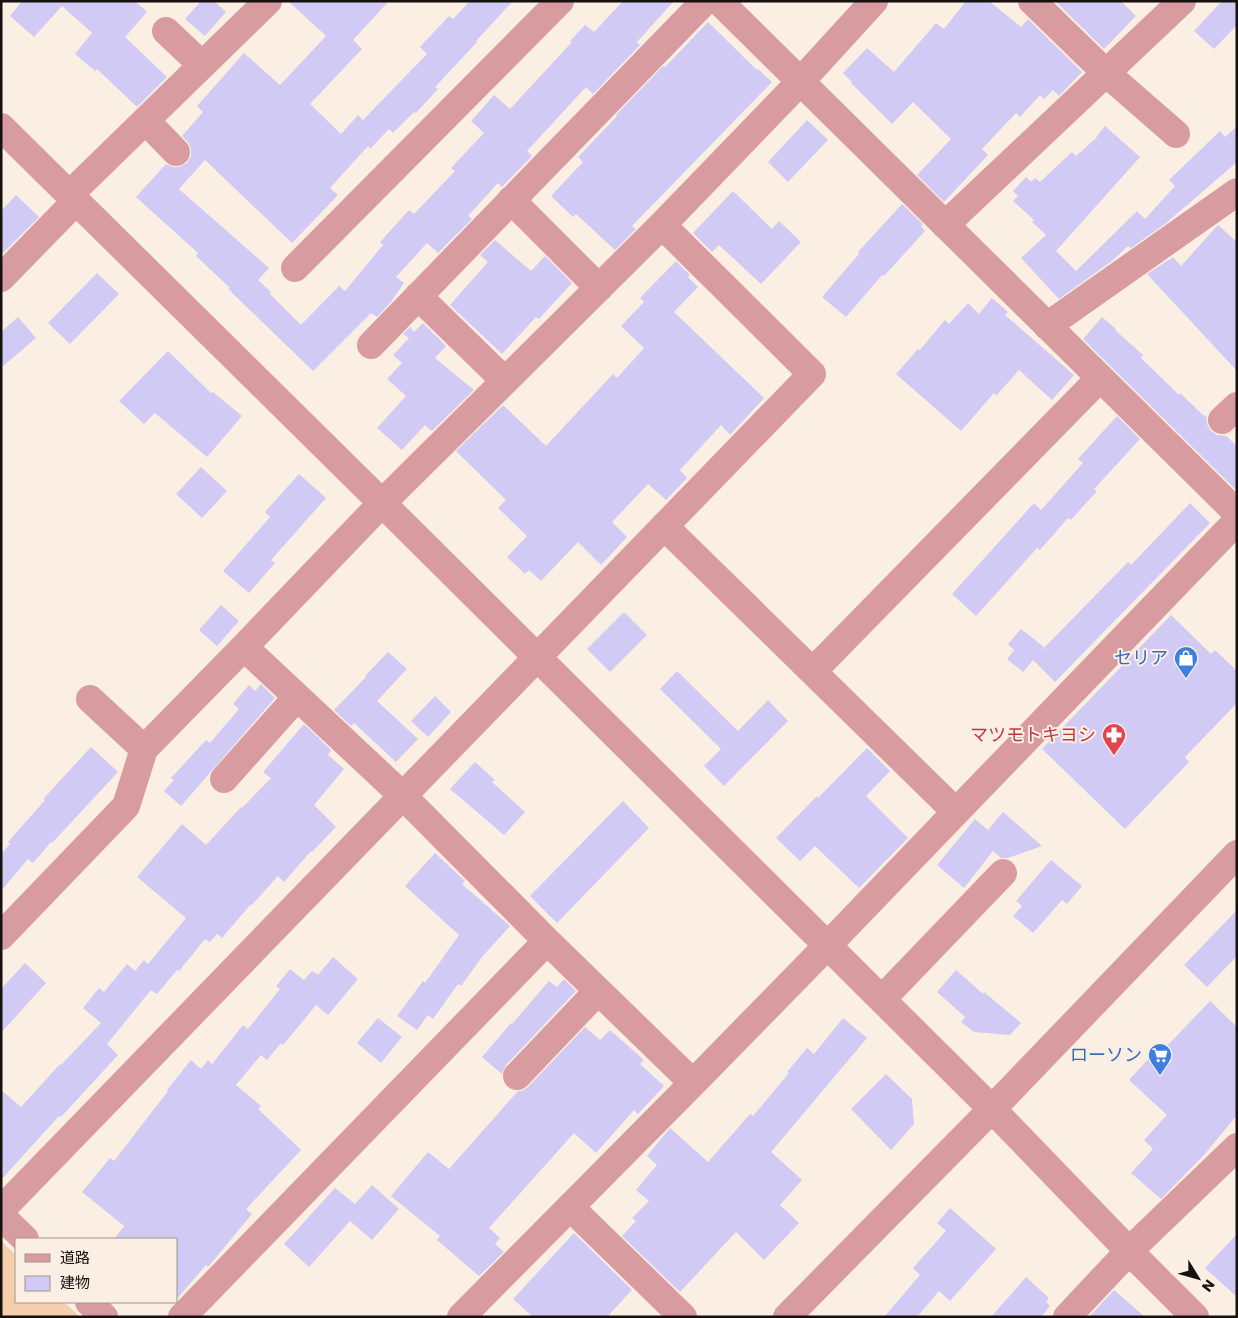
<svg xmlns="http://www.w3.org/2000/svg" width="1238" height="1318" font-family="Poppins,'Noto Sans JP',sans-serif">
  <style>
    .green { fill: #f6ceac }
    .building { fill: #d0caf5 }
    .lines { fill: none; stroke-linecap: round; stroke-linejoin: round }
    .minor { stroke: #d89ca0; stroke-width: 28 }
    .labels { text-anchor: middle; stroke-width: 4; stroke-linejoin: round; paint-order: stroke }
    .shop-label { font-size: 18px; fill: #366cbe; stroke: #fbefe4; text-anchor: end }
    .health-label { font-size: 18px; fill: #be3a42; stroke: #fbefe4; text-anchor: end }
  </style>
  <rect width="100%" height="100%" fill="#fbefe4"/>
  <path class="green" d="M1,1241L16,1255V1302H64L80,1317H1Z"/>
  <path class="building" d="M22,1H135L147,12L125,37L167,77L137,107L97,69L95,71L75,54L92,33L62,6L34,37L10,16Z
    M201,1H214L226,12L205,36L185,19Z
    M288,1H389L353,40L362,49L310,104L341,134L358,115L363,120L427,54L420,47L449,16L453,19L470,1H513L476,41L477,42L435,87L438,89L416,113L414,112L393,133L389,129L370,149L368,146L330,188L338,195L292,243L205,160L179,189L269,268L258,280L271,292L270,294L301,325L339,286L345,291L383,245L380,242L409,210L414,214L455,171L451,168L484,133L471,121L494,95L510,109L572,42L570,41L585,25L594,32L623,1H674L637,42L640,45L593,94L586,87L527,151L532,156L502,187L498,183L468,216L472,219L438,253L427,243L396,277L404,283L391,302L377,317L371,313L313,371L228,289L230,288L196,256L198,253L136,197L166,164L172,167H179L187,163L191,156V149L188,142L182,136L203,112L197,106L244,53L280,85L326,36Z
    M966,1H989L1021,27L1028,19L1082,72L1059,96L1053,90L1044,99L1040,95L1020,117L1016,113L982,149L988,155L944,202L917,175L951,139L913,102L892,124L851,83L852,82L843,73L867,48L894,72L936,23L944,29Z
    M1055,1H1121L1136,16L1104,49Z
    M1222,1H1237V25L1214,49L1194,31Z
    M708,22L757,70L758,69L772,82L632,226L636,229L615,250L576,214L573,217L551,196L583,162L578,157L617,116L616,115L663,66L665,67Z
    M807,120L828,140L788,182L768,162Z
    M1105,126L1140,157L1056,251L1076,271L1137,211L1145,219L1175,186L1169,180L1220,131L1225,137L1237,126V162L1165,224L1131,248L1128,246L1113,260L1059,299L1021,258L1046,235L1032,222L1034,220L1013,201L1018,196L1013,191L1026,177L1031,182L1035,178L1040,182L1072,152L1076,156L1095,139Z
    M733,191L772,229L779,221L801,242L761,284L719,245L712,252L693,233Z
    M16,195L39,217L1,255V211Z
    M902,204L923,224L921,226L925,231L884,276L882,275L846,317L822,297L859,254L858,252Z
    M1218,225L1237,242V371L1147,274L1173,257L1181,266Z
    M495,240L531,271L545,256L572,283L539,319L536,317L502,354L450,305L488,262L480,255Z
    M676,261L690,275L688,277L698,287L674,312L764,398L730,435L721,425L680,470L687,478L666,500L648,484L612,522L627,537L601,565L578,542L541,581L529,570L525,574L507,557L527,536L498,508L506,500L456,451L503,405L546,446L613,374L617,378L644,348L621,326L644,302L640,298Z
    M97,273L119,294L70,344L48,323Z
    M992,298L1008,312L1005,315L1074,375L1052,400L1019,370L996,396L994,393L961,431L896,374L918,349L920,350L945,320L949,324L968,303L979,314Z
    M18,317L36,338L1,368V332Z
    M1102,317L1116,329L1115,330L1143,355L1141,358L1179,395L1180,393L1204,416L1205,415L1207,418V424L1211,431L1217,435L1226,436L1237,446V491L1083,339Z
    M423,323L446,346L435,358L474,390L432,431L425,425L402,450L377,428L406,396L387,379L402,363L393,355L409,338L403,334L410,327L414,332Z
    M168,351L211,393L213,392L242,416L207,457L155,413L144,424L119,401Z
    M1117,416L1140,439L1094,489L1097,491L1071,520L1068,518L1040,550L1037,548L976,616L952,594L1034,503L1041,510L1083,463L1078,459Z
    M201,467L227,491L202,518L176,494Z
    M299,474L326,498L271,560L275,563L249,593L223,571L270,517L265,512Z
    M1190,503L1210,523L1055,682L1033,660L1023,672L1007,659L1014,650L1008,644L1021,629L1044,647L1039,653L1128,562L1131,565Z
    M221,605L239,621L217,646L199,630Z
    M624,612L647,635L610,672L587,649Z
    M1171,615L1211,654L1215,650L1237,671V703L1185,757L1189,762L1125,829L1042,749Z
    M388,652L407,669L377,701L418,739L396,762L354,723L351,726L334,710L366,677L365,676Z
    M677,671L738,731L768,700L788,721L724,786L704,766L721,749L660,689Z
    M261,684L275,698L181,806L164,791L174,780L171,778L206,740L210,743L239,709L233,704L249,685L255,691Z
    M435,696L451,712L428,737L411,721Z
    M304,724L331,750L328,755L344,769L314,805L336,827L312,852L311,851L284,882L278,876L252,905L251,904L222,938L217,934L210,942L205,939L179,971L177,970L157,994L151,990L107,1044L118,1055L61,1117L59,1116L1,1180V1090L21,1107L60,1064L61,1065L101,1023L83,1008L99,988L104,992L127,964L135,971L144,960L148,964L186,918L137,877L182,824L206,845L241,807L242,808L271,778L263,772Z
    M91,747L118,772L52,843L51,842L33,863L28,859L1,891V854L10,844L8,842L45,800L44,798Z
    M867,748L890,771L866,796L908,838L859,888L815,846L800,861L776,838L817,796L818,798Z
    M475,762L495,780L492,782L525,812L504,835L450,789Z
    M623,801L649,828L557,923L530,896Z
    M1003,812L1042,846L1008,858H1001L993,851L964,888L937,865L975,819L988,830Z
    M435,853L465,881L462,884L510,926L482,957L461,986L458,984L433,1019L428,1015L417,1030L397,1016L423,981L425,983L459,935L405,886Z
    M1051,860L1082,886L1067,904L1062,900L1033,933L1013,916L1022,906L1016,901Z
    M1237,910V956L1207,987L1184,965Z
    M333,957L358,979L328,1015L316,1005L283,1045L281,1043L267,1060L261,1055L236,1085L261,1106L258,1109L301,1150L246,1209L252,1214L208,1267L206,1265L176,1300V1239H114L124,1226L82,1192L110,1158L114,1161L168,1091L167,1090L191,1060L201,1069L208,1060L212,1064L243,1025L248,1029L280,989L276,986L290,969L304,980L312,971L318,975Z
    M25,963L46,983L1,1033V989Z
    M956,970L983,994L984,992L1021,1023L1010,1035L974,1032L961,1022L965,1017L937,992Z
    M564,979L576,991L506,1065L502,1074L482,1057L511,1023L512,1024L549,981L557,987Z
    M1210,1001L1237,1027V1115L1204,1155L1161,1199L1131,1173L1153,1149L1144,1140L1167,1115L1129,1080L1162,1044L1166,1047Z
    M378,1018L402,1037L381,1063L357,1043Z
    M843,1018L867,1038L771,1152L802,1180L780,1205L799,1223L764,1260L736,1232L680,1292L622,1236L636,1221L632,1218L649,1201L636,1190L657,1165L647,1156L670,1128L708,1162L750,1114L753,1116L789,1073L787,1072L807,1048L814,1054Z
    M585,1027L600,1040L610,1030L644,1060L640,1064L664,1086L638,1114L634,1110L596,1153L574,1133L489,1228L500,1238L495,1244L504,1252L479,1276L437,1240L440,1236L391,1196L428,1152L449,1169L518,1091H522L528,1087Z
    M886,1074L912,1099L914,1124L891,1150L851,1109Z
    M372,1185L399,1209L372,1240L350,1221L309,1267L284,1244L335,1188L355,1204Z
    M950,1208L996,1249L950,1301L939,1291L917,1317H884L920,1275L913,1268L946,1231L937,1223Z
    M574,1233L632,1290L607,1317H533L513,1299Z
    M1237,1234V1297L1205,1268Z
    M1026,1277L1049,1298L1046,1302L1050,1306L1041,1317H991Z
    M1114,1290L1145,1317H1089Z"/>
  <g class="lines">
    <path class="minor" d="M719,1L1237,513
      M1032,1L1106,73L1176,134
      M166,31L202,65
      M146,121L176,152
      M1,127L382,503L992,1109L1129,1251L1195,1317
      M70,194L268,1
      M511,200L599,288
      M945,225L1182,1
      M295,268L560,1
      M1,278L76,201
      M418,296L505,381
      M1047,326L1237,192
      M371,345L705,1
      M1222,420L1237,406
      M664,526L956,812L1237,521
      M244,647L403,796L547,941L693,1083L461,1317
      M813,671L1100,378
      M90,699L144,749
      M224,779L297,697
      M1,936L126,806L144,749L244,647L382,503L662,225L800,82L874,1
      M882,999L1003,873
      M517,1076L598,991
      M693,1083L828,945L956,812
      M570,1207L683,1317
      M1,1210L812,374L662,225
      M1,1216L25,1239
      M89,1302L104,1317
      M182,1317L547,941
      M787,1317L992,1109L1237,854
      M1067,1317L1129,1251L1237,1147"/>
  </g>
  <defs>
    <g id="shop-pin" transform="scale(1.25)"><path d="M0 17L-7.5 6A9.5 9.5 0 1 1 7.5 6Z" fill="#3f7fe0" stroke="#fbefe4"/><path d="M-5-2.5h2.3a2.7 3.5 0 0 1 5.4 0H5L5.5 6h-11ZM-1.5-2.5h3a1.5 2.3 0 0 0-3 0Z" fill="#fff"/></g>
    <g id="pharmacy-pin" transform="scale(1.25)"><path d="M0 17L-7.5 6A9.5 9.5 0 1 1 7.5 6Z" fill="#e0444e" stroke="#fbefe4"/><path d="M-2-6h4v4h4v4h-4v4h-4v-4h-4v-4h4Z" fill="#fff"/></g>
    <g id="supermarket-pin" transform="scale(1.25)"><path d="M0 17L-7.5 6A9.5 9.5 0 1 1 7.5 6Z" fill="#3f7fe0" stroke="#fbefe4"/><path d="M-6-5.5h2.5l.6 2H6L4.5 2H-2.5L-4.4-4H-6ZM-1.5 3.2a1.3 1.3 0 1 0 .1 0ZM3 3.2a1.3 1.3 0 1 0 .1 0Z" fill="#fff"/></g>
  </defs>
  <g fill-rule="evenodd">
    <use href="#shop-pin" x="1186" y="658"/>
    <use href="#pharmacy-pin" x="1114" y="735"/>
    <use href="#supermarket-pin" x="1160" y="1055"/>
  </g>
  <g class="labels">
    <g class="shop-label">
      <text x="1168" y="664">セリア</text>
      <text x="1142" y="1061">ローソン</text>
    </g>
    <g class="health-label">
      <text x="1096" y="741">マツモトキヨシ</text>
    </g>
  </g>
  <rect width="1238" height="1318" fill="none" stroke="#16110e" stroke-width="5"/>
  <rect x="15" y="1238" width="162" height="65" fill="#fbefe4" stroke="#9f968e"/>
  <rect x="25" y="1254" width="25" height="8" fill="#d89ca0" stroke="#9f968e"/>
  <text x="60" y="1263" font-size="15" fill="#16110e">道路</text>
  <rect x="25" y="1276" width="25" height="15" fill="#d0caf5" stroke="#9f968e"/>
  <text x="60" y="1288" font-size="15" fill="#16110e">建物</text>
  <g transform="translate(1198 1278) rotate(127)" stroke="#fbefe4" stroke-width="4" paint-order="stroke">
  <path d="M0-4L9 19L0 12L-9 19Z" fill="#16110e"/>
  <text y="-8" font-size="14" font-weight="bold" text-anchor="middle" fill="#16110e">N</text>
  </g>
</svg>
